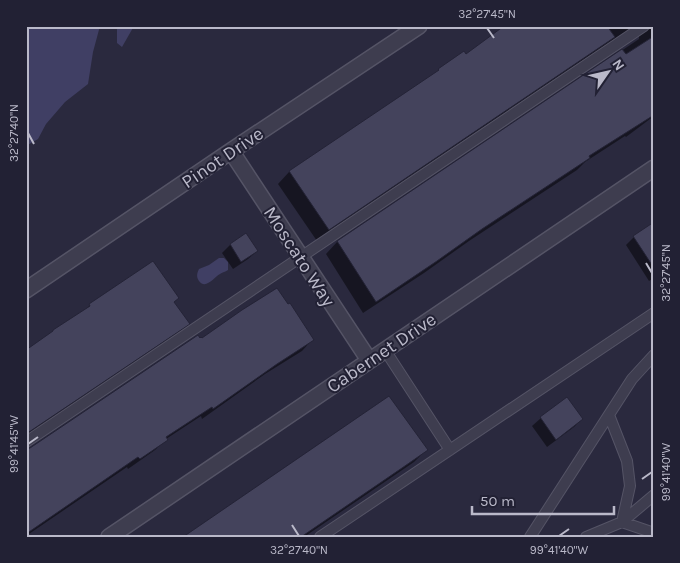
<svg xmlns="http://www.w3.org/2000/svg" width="680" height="563" font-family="Karla,sans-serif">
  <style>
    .water { fill: #403f64 }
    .shadow { fill: #0007 }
    .building { fill: #44435c; stroke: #242336 }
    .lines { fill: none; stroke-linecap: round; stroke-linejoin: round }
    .lane-casing { stroke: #555466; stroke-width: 12 }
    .street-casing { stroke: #555466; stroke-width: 18 }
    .lane { stroke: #3e3d4f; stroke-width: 10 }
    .street { stroke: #3e3d4f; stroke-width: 15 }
    .ticks { fill: none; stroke: #bab9c9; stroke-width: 2 }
    .labels { text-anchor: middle; stroke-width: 4; stroke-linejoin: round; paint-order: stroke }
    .street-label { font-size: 19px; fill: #bab9c9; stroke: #222134 }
    .neatline { fill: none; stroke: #bab9c9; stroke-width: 2 }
    .ticks-label { font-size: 12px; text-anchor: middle; fill: #bab9c9 }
  </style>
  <rect width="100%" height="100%" fill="#2a293e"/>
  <path class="water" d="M26,26H100L93,52L88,84L65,102L46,124L38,139L26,146Z
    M117,26H134L122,47L117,43Z
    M219,258H224L228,262V270C225,272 223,272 220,274C214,277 206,290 199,281C196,277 197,273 199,269L209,265Z"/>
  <path class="shadow" d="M507,26H654V116L626,137L625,136L585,162L577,170L469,241L424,273L363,313L326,254L337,242L639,39V35L317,241L278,184L289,172L433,75L439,70L466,55Z
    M654,224V278L649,281L626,245L634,237Z
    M246,235L257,251L248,259L233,269L222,253L230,245Z
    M173,303L188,323L177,334L26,436V351L83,312L90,305Z
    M200,340H312L302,351L265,374L202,419L201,416L166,439L155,450L128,469L127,467L26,536V450L30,449Z
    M567,399L582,419L574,427L547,447L532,426L541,418Z
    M426,450L414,462L304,537H186Z"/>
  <path class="building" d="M504,26H607L615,37L329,230L289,171L439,70L438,69L464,51L466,54Z
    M654,36V115L589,156L590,158L482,229L437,261L376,302L337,241L622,49L626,54Z
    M654,222V268L633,236Z
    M246,233L258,251L241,262L230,244Z
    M153,261L179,298L174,302L190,324L26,434V350L53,331V330L90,306L89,304Z
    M277,288L288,304L290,303L314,340L277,364L213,409L212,407L166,437L168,440L140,459L138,457L26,534V449L30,448L198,335L200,338L201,337L202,338L242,310Z
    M389,396L428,450L402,468L301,537H183Z
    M567,397L583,419L556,440L540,417Z"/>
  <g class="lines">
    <g class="lane-casing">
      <path id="lane" d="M385,350L450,450
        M609,415L627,461L630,486L622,522
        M26,442L644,26
        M622,522L654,495
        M320,537L654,313
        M530,537L632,379L654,355
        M586,537L622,522L654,533"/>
    </g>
    <g class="street-casing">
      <path id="street" d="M231,151L369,360
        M26,290L231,151L419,26
        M109,537L654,168"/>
    </g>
    <use href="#lane" class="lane"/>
    <use href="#street" class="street"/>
  </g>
  <path class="ticks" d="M487,28L494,38M28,133L34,144M646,263L652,273M28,444L38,437M642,479L652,472M292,525L299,536M559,536L569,529"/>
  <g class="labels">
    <g class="street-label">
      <text transform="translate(222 157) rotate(-34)" y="7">Pinot Drive</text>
      <text transform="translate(300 256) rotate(57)" y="7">Moscato Way</text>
      <text transform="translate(381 352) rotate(-34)" y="7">Cabernet Drive</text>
    </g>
  </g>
  <rect width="680" height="563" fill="none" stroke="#222134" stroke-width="55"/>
  <g transform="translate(608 72) rotate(56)" stroke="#222134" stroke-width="4" paint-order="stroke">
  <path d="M0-4L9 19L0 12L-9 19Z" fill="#bab9c9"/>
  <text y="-8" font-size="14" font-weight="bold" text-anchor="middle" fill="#bab9c9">N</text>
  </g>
  <path d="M472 506v8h142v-8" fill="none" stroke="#bab9c9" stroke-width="2.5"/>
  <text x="480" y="506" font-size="15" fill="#bab9c9" stroke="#222134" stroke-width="4" paint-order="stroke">50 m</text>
  <rect x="28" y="28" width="624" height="508" class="neatline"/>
  <g class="ticks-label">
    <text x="487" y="18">32°27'45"N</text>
    <text transform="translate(14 133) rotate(-90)" y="4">32°27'40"N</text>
    <text transform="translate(666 273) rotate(-90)" y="4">32°27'45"N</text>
    <text transform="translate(14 444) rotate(-90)" y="4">99°41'45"W</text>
    <text transform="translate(666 472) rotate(-90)" y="4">99°41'40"W</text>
    <text x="299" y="554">32°27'40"N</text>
    <text x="559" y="554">99°41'40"W</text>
  </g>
</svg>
